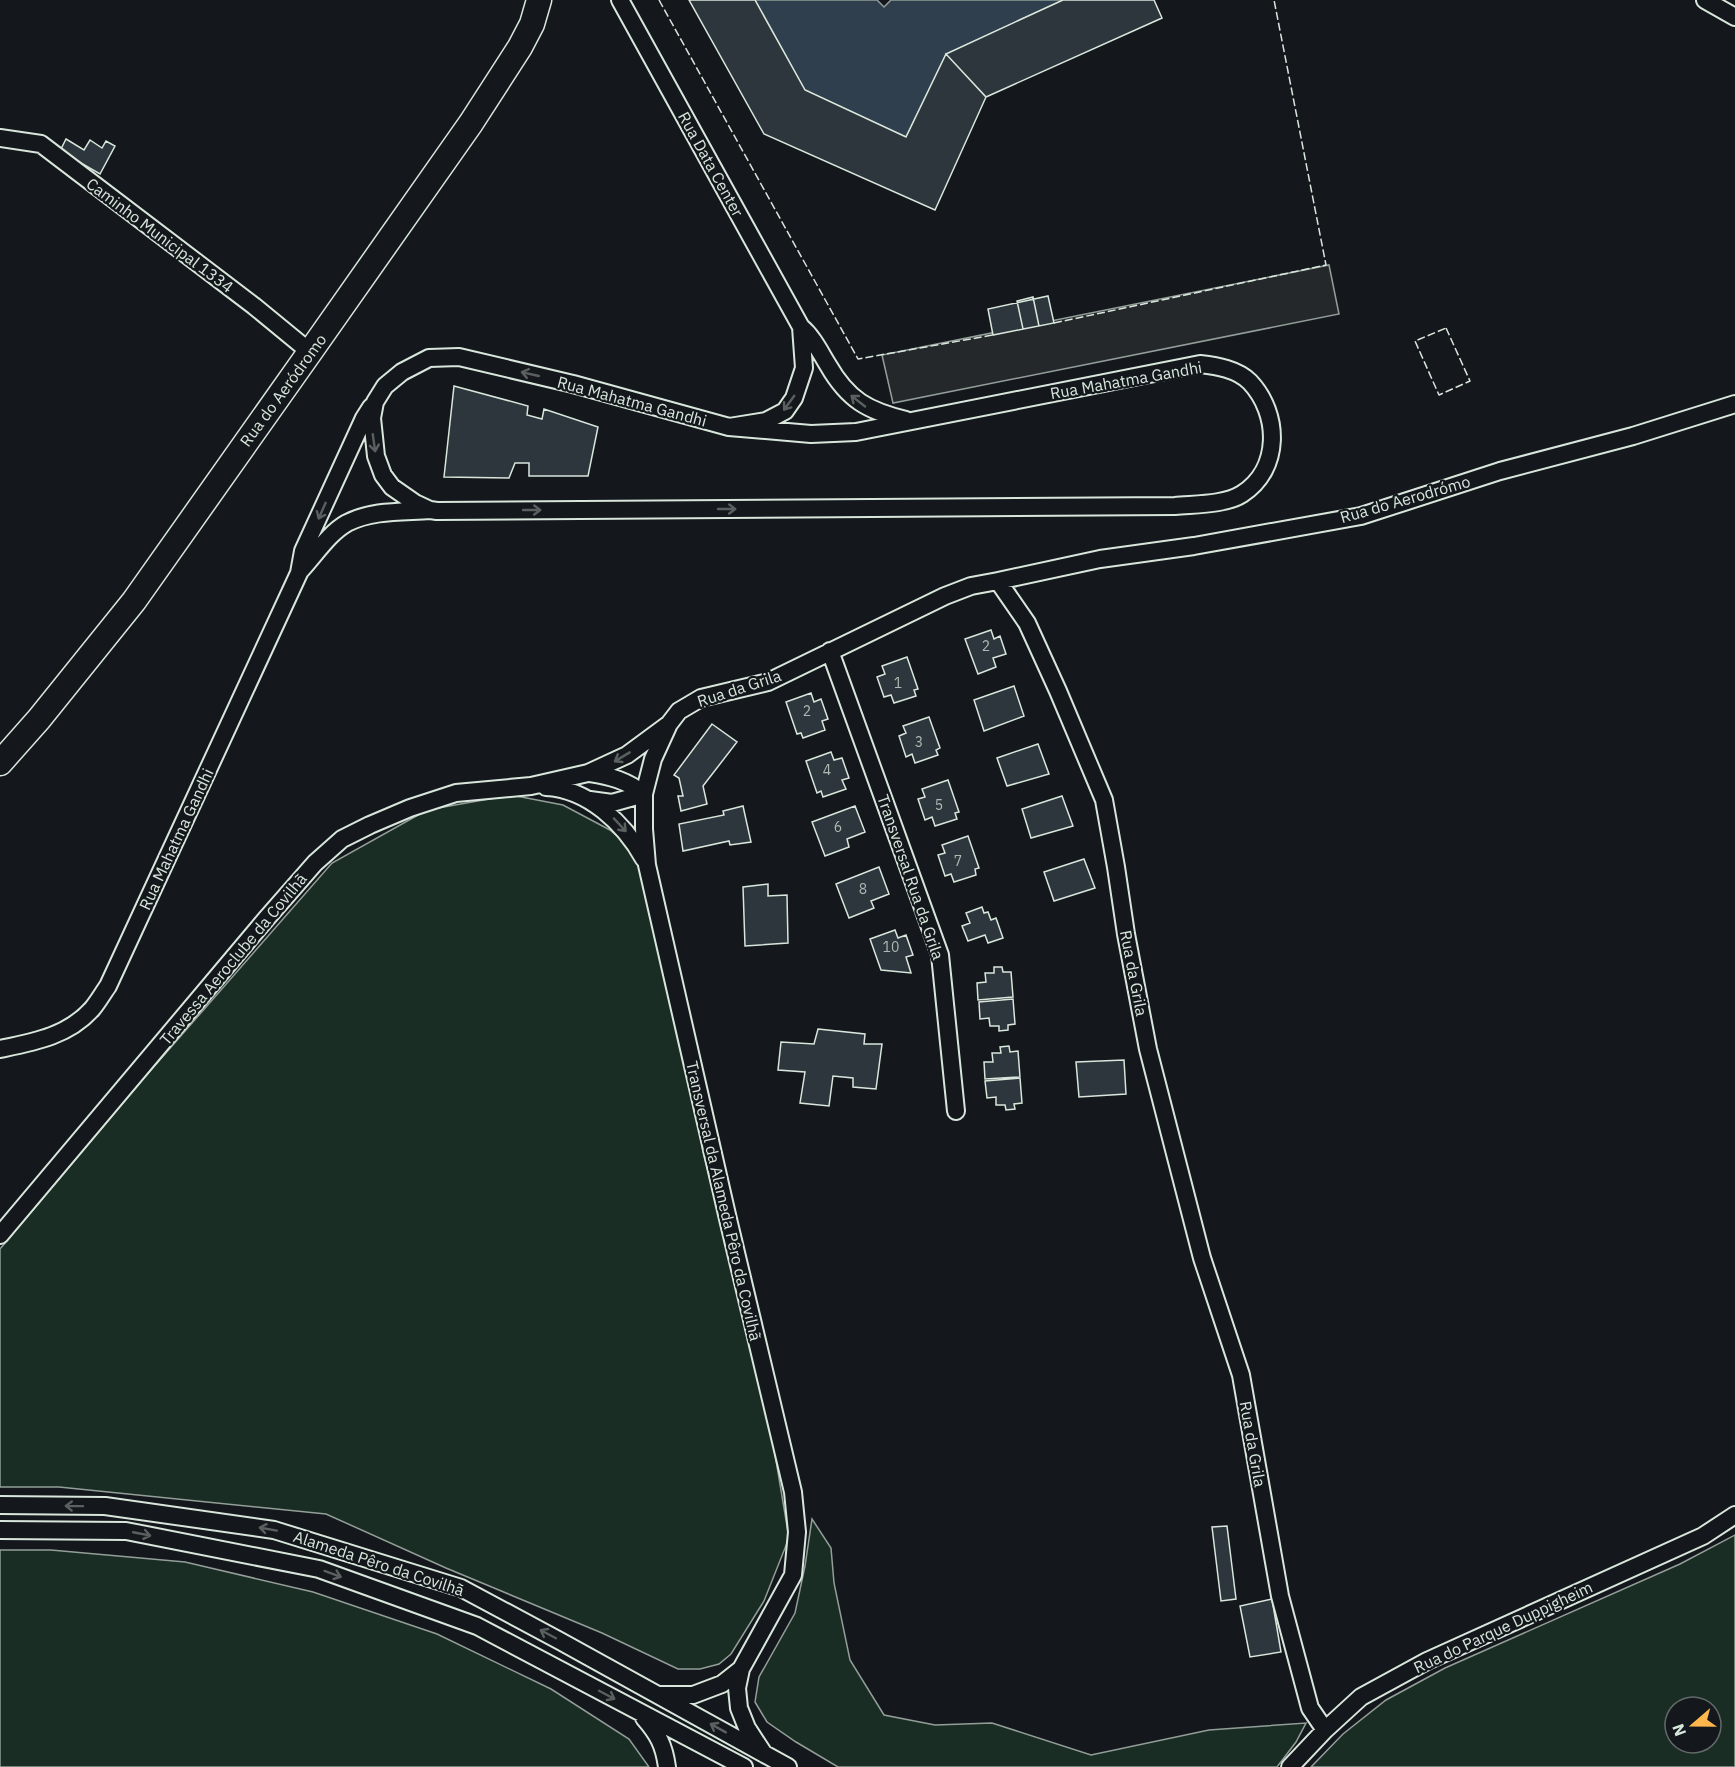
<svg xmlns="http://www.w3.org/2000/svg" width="1735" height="1767" font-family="'IBM Plex Sans',sans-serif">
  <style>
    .green { fill: #1a2d24; stroke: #939e99; stroke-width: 1.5; fill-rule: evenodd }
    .parking { fill: #24282b; stroke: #939e99; stroke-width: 1.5 }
    .water { fill: #2f3f4d; stroke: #939e99; stroke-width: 1.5 }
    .building { fill: #2c363c; stroke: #d8e6dc; stroke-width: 1.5 }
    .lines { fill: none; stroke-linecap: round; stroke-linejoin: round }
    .minor-casing { stroke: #d8e6dc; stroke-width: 20 }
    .secondary-casing { stroke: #d8e6dc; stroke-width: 27 }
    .minor { stroke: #14181c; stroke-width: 16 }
    .secondary { stroke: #14181c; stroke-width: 24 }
    .fence { stroke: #d8e6dc; stroke-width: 1.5; stroke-dasharray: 8 3; stroke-linecap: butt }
    .oneway { stroke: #59605f }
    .labels { text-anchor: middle; stroke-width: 4.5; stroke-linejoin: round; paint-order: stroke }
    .number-label { font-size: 14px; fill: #adbab4 }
    .street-label { font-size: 16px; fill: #d8e6dc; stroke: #14181c }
  </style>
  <rect width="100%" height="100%" fill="#14181c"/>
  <path class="green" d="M511,795L563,805L610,830L635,851L662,947L695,1105L703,1152L762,1377L789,1538L764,1601L731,1654L719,1664L700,1669H678L602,1633L446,1568L326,1514L59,1487H0V1249L144,1078L332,863L427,810Z
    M812,1519L831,1548L834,1583L850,1660L884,1715L935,1725L992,1723L1091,1755L1209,1730L1306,1723L1296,1742L1277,1767H838L796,1742L767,1722L755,1702L759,1677L795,1613L805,1566Z
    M1735,1535V1767H1311L1343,1734L1386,1700L1445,1668L1680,1564ZM1675,1707H1711V1743H1675Z
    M0,1550H51L185,1562L313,1592L437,1634L551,1689L629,1739L649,1767H0Z"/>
  <path class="parking" d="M1329,265L1339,314L893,403L882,355Z"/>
  <path class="water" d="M755,0H877L884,7L891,0H1063L946,54L906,137L805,90Z"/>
  <path class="building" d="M689,0H755L805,90L906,137L946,54L986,97L935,210L764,134Z
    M1063,0H1154L1162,18L986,97L946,54Z
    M66,139L84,150L90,140L102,148L106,141L115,146L100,174L60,151Z
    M1048,296L1054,323L993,335L988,309Z
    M1033,297L1039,326L1023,329L1017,301Z
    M454,386L528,406L527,415L542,419L544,409L598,427L588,476H529V463H515L509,478L444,477Z
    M991,630L994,639L1000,636L1006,654L993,658L996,667L978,674L965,639Z
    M907,657L918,689L914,690L916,696L894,703L891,695L884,697L877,677L885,674L882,666Z
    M1014,686L1024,716L984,731L974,700Z
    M811,693L814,702L821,699L828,719L822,721L825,730L803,738L801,733L797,734L786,702Z
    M929,717L940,748L936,750L938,755L915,763L912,754L906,757L899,736L906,733L903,726Z
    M712,724L737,742L703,786L707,804L681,811L678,796H683L679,778L674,775Z
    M1038,744L1049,774L1007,786L997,758Z
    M831,752L834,760L842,758L849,778L842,780L846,789L823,797L821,791L817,793L806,761Z
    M948,780L959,812L955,813L957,819L935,826L932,817L925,820L918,799L925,797L922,789Z
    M1062,796L1073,826L1031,838L1022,809Z
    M743,806L751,842L730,845L729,841L683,851L679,824L724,815L723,811Z
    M855,806L865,832L847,839L849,847L825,856L812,822Z
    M968,836L979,868L975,869L976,875L954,882L951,874L945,876L938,855L945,853L942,845Z
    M1084,859L1095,888L1054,901L1044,872Z
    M879,867L889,894L871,901L874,908L849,918L836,884Z
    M768,884V896L787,895L788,943L745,946L743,887Z
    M982,907L984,913L988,912L991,920L996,918L1003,938L988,943L985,935L968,941L962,926L970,923L966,913Z
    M895,930L898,938L906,935L913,955L906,957L911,973L881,970L870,939Z
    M994,967H1002L1003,972H1011L1013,997L978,1000L977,983L986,982L985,973H994Z
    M1013,999L1015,1024L1008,1025V1030L999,1031V1026H990L989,1018L980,1019L979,1002Z
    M818,1029L865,1034L864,1044H882L876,1089L853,1087V1078L833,1076L829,1106L800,1103L805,1072L778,1070L781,1042L814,1044Z
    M1009,1046L1010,1052L1018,1051L1020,1077L985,1079L984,1062H993L992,1053H1001L1000,1047Z
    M1124,1060L1126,1094L1079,1097L1076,1062Z
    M1020,1078L1022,1103L1014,1104L1015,1109L1006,1110L1005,1105H996V1097L987,1098L985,1081Z
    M1227,1526L1236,1599L1221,1601L1212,1527Z
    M1272,1599L1281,1652L1250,1657L1240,1606Z"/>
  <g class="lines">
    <g class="minor-casing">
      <path id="minor" d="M620,0L801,327C813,337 820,352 828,365C848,400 868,411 906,420
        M1705,0L1735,17
        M0,138L41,144L254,306L310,352
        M729,427L811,434L856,432L1200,364C1217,366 1237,369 1250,382C1280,414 1281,469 1242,494C1225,505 1194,504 1175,506L437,511L430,510L415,503L392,487L383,475L376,456L372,418L375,402L385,386L402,372L429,358L459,357L573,384L729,427L766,421L785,411L794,398L804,368L801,327
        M301,570C315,555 329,533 347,523C372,510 403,512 430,510
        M998,581L1100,559L1194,546L1361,516L1500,471L1633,436L1735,404
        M830,651L940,955L956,1111
        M590,773C611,776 627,781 644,794
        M546,787C588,789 624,823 644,859
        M590,800L612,803L644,794
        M0,1049C34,1042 68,1036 92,1009C98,1002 103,993 108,986L299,573L303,551L364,418L371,407
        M0,1235L266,919L315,863L342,839L370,825L410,808L456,793L531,786L588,773L627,755L669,724
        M0,1505L105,1506L274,1530L461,1588L560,1641L788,1767
        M0,1530L126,1531L319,1569L477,1626L744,1767
        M659,1695H693L722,1684L741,1669
        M644,1718C658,1734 664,1745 667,1767
        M764,1754L747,1728L739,1708L737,1688L741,1669L793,1575L797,1532L793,1492L728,1219L647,865L644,829V794L653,759L669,724L679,711L701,698L768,682L945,596L971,586L998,581L1027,623L1058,691L1104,800L1116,867L1126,934L1148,1049L1202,1258L1241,1375L1280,1596L1310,1708L1325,1730
        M1290,1767L1325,1730L1361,1697L1427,1661L1703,1536L1735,1515"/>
    </g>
    <g class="secondary-casing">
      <path id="secondary" d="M0,763L39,719L134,601L310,352L471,123L520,47L532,24L539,0"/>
    </g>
    <use href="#minor" class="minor"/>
    <use href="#secondary" class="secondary"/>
    <path class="fence" d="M659,0L858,359L993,335
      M1054,323L1326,265L1274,0
      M1446,328L1470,381L1439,395L1415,341Z"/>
  </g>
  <defs><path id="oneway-shaft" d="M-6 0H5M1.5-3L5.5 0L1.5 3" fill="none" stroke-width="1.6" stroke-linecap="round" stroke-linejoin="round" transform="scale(1.5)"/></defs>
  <g class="oneway">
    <use href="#oneway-shaft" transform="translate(530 374) rotate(-167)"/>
    <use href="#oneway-shaft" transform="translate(858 401) rotate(-142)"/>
    <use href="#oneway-shaft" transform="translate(789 403) rotate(126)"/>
    <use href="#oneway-shaft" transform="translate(374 443) rotate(82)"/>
    <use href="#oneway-shaft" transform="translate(727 509)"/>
    <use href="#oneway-shaft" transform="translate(532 510)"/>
    <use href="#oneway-shaft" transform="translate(322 511) rotate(114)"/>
    <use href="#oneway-shaft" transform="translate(622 757) rotate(149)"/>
    <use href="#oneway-shaft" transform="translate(620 825) rotate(47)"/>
    <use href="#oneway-shaft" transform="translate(74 1506) rotate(-179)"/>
    <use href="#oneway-shaft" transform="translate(268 1529) rotate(-170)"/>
    <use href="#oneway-shaft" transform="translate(142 1534) rotate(11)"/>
    <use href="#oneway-shaft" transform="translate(333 1574) rotate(20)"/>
    <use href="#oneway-shaft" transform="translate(548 1634) rotate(-152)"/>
    <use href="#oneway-shaft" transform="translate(607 1695) rotate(28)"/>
    <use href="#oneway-shaft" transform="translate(718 1728) rotate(-151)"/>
  </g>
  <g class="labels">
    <g class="number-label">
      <text x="986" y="651">2</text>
      <text x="898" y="688">1</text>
      <text x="807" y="716">2</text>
      <text x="919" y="747">3</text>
      <text x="827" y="775">4</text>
      <text x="939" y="810">5</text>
      <text x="838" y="832">6</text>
      <text x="958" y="866">7</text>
      <text x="863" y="894">8</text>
      <text x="891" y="952">10</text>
    </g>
    <g class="street-label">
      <text transform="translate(711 164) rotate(61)" y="6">Rua Data Center</text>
      <text transform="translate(160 235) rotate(37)" y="6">Caminho Municipal 1334</text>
      <text transform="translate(1126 380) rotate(-10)" y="6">Rua Mahatma Gandhi</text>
      <text transform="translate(283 390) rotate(-54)" y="6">Rua do Aeródromo</text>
      <text transform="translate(632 401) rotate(15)" y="6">Rua Mahatma Gandhi</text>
      <text transform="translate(1405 499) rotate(-16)" y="6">Rua do Aerodrómo</text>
      <text transform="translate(739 688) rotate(-18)" y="6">Rua da Grila</text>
      <text transform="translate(176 839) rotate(-65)" y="6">Rua Mahatma Gandhi</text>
      <text transform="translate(911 877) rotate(71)" y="6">Transversal Rua da Grila</text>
      <text transform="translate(233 959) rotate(-50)" y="6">Travessa Aeroclube da Covilhã</text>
      <text transform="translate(1134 973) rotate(79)" y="6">Rua da Grila</text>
      <text transform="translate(724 1201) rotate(77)" y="6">Transversal da Alameda Pêro da Covilhã</text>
      <text transform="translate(1253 1444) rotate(80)" y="6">Rua da Grila</text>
      <text transform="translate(379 1563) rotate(18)" y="6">Alameda Pêro da Covilhã</text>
      <text transform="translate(1503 1627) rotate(-25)" y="6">Rua do Parque Duppigheim</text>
    </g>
  </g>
  <g transform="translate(1693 1725) rotate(250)"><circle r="28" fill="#14181c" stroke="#626a69" stroke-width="1.5"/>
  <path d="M0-4.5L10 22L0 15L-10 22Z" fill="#ffb74d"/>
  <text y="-9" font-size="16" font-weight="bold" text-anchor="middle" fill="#d8e6dc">N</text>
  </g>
</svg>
